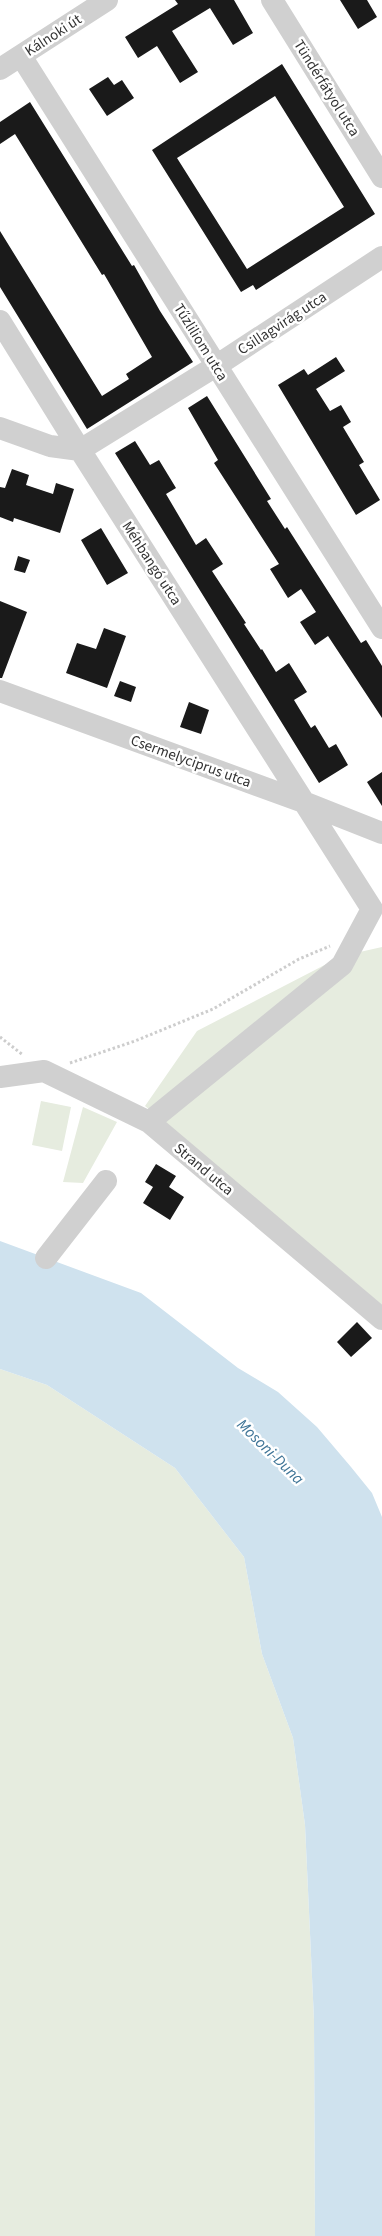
<svg xmlns="http://www.w3.org/2000/svg" width="382" height="2236" font-family="'Source Sans 3',sans-serif">
  <style>
    .green { fill: #e6ecdf }
    .water { fill: #cfe2ee }
    .building { fill: #1a1a1a; fill-rule: evenodd }
    .lines { fill: none; stroke-linecap: round; stroke-linejoin: round }
    .path { stroke: #cdcdcd; stroke-width: 3; stroke-dasharray: 2.5 2.5; stroke-linecap: butt }
    .minor { stroke: #d0d0d0; stroke-width: 22 }
    .labels { text-anchor: middle; stroke-width: 5; stroke-linejoin: round; paint-order: stroke }
    .street-label { font-size: 15px; fill: #333; stroke: #fff }
    .water-label { font-size: 16px; font-style: italic; fill: #3f7597; stroke: #fff }
  </style>
  <rect width="100%" height="100%" fill="#fff"/>
  <path class="green" d="M382,947V1305L145,1106L197,1031L342,956Z
    M41,1101L71,1107L62,1151L32,1145Z
    M83,1107L117,1122L83,1183L63,1182Z
    M0,1369L47,1385L175,1468L244,1557L262,1654L293,1738L305,1825L314,2020L315,2236H0Z"/>
  <path class="water" d="M0,1241L141,1293L238,1368L278,1392L317,1427L351,1467L372,1493L382,1517V2236H315L314,2020L305,1825L293,1738L262,1654L244,1557L175,1468L47,1385L0,1369Z"/>
  <path class="building" d="M175,0H234L253,33L233,45L210,8L172,31L198,72L180,83L157,46L138,58L125,37L178,4Z
    M340,0H367L377,17L358,29Z
    M282,64L375,214L256,290L253,285L241,292L152,150ZM275,96L344,207L247,269L177,158Z
    M108,77L114,85L122,80L134,98L107,116L89,89Z
    M30,102L132,266L134,265L160,311L193,362L87,429L0,287V231L102,396L129,379L126,374L152,357L104,274L102,275L15,134L0,144V122Z
    M336,357L345,371L316,389L330,411L341,405L351,422L343,427L364,462L359,465L380,500L356,515L278,385L304,369L308,375Z
    M207,396L271,499L267,501L285,529L287,527L361,643L366,640L382,666V718L328,636L315,645L300,622L316,612L301,589L288,598L270,569L279,564L214,463L218,460L188,408Z
    M135,441L150,465L159,460L176,488L166,494L196,545L206,538L223,564L212,571L246,623L244,624L261,650L262,649L276,672L289,663L307,692L294,700L311,728L315,725L329,748L336,744L348,765L319,783L115,453Z
    M12,469L29,475L26,485L53,494L56,483L74,489L60,533L14,518L13,522L0,517V487L5,488Z
    M101,528L128,573L107,585L81,540Z
    M18,556L30,560L25,573L14,570Z
    M0,601L27,612L2,678H0Z
    M104,628L126,636L107,688L66,673L77,643L96,649Z
    M120,681L136,687L131,702L114,696Z
    M189,702L209,710L201,734L180,727Z
    M382,772V806L367,782Z
    M156,1164L176,1176L169,1187L184,1197L170,1220L143,1203L153,1187L145,1182Z
    M357,1322L372,1338L351,1357L337,1342Z"/>
  <g class="lines">
    <path class="path" d="M0,1037L23,1055
      M70,1063L135,1041L213,1009L299,959L330,946"/>
    <path class="minor" d="M272,0L382,177
      M21,56L382,628
      M0,69L107,0
      M0,321L80,450L372,909L342,965L149,1122
      M0,428L50,446L80,450L216,366L382,257
      M0,691L306,803L382,833
      M0,1077L44,1071L149,1122L382,1319
      M46,1258L106,1181"/>
  </g>
  <g class="labels">
    <g class="street-label">
      <text transform="translate(53 35) rotate(-33)" y="5">Kálnoki út</text>
      <text transform="translate(327 88) rotate(58)" y="5">Tündérfátyol utca</text>
      <text transform="translate(282 323) rotate(-33)" y="5">Csillagvirág utca</text>
      <text transform="translate(201 342) rotate(58)" y="5">Tűzliliom utca</text>
      <text transform="translate(152 563) rotate(57)" y="5">Méhbangó utca</text>
      <text transform="translate(191 761) rotate(20)" y="5">Csermelyciprus utca</text>
      <text transform="translate(204 1169) rotate(40)" y="5">Strand utca</text>
    </g>
    <g class="water-label">
      <text transform="translate(271 1451) rotate(44)" y="6">Mosoni-Duna</text>
    </g>
  </g>
</svg>
